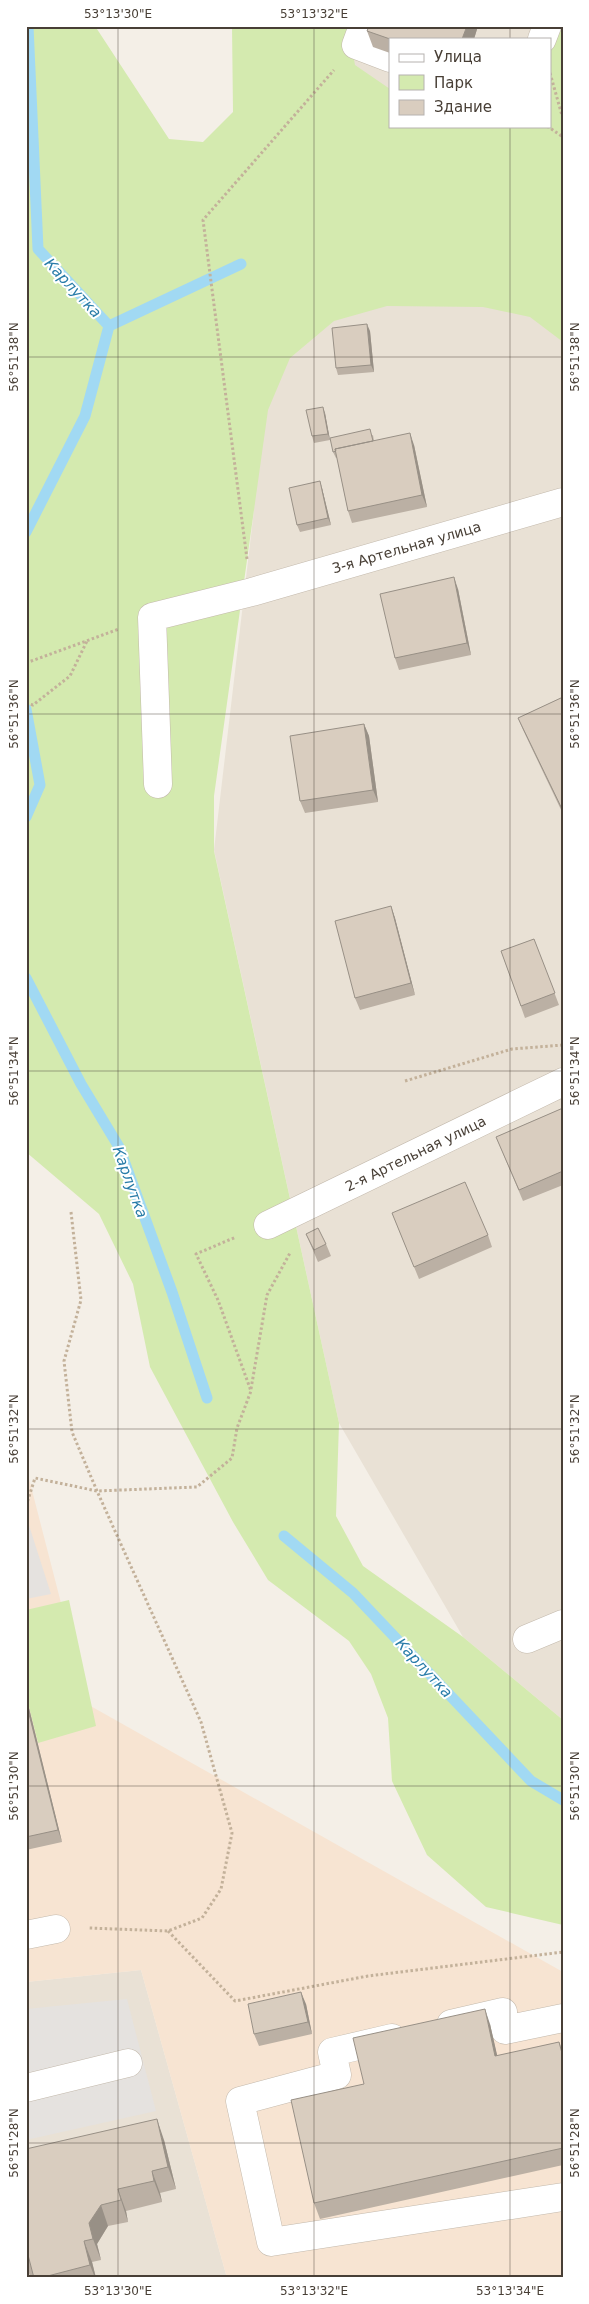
<svg xmlns="http://www.w3.org/2000/svg" width="589" height="2304" font-family="'DejaVu Sans',sans-serif">
  <style>
    .residential { fill: #e9e1d5; fill-rule: evenodd }
    .commercial { fill: #f7e4d2 }
    .green { fill: #d4eaaf }
    .parking { fill: #e5e2df }
    .lines { fill: none; stroke-linecap: round; stroke-linejoin: round }
    .stream { stroke: #a1d9f3; stroke-width: 11 }
    .minor-casing { stroke: #c3b9ac; stroke-width: 29 }
    .path { stroke: #c3b19a; stroke-width: 3; stroke-dasharray: 2.5 2.5; stroke-linecap: butt }
    .minor { stroke: #fff; stroke-width: 28 }
    .wall { fill: #bbb0a4 }
    .shaded-wall { fill: #989086 }
    .building { fill: #d9cdbf; stroke: #989086 }
    .ticks { fill: none; stroke: #483f36; stroke-width: 1; stroke-opacity: 0.45 }
    .labels { text-anchor: middle; stroke-width: 4; stroke-linejoin: round; paint-order: stroke }
    .street-label { font-size: 14px; fill: #483f36; stroke: #fff }
    .water-label { font-size: 15px; font-style: italic; fill: #287ca8; stroke: #fff }
    .neatline { fill: none; stroke: #483f36; stroke-width: 2 }
    .ticks-label { font-size: 12px; text-anchor: middle; fill: #483f36 }
  </style>
  <rect width="100%" height="100%" fill="#f4efe7"/>
  <path class="residential" d="M242,26H563V1720L463,1637L339,1423L214,850L254,510ZM390,39H550V126H390Z
    M141,1970L227,2278H26V1982Z"/>
  <path class="commercial" d="M26,1467L87,1704L563,1972V2278H227L141,1970L26,1982Z"/>
  <path class="green" d="M26,26H95L169,139L203,142L233,112L232,26H354L350,37L355,65L390,89V126H550V43L556,26H563V342L530,317L483,307L387,306L334,321L290,358L268,410L214,796V851L339,1423L336,1516L363,1566L463,1637L563,1720V1925L486,1907L427,1855L392,1781L388,1718L371,1674L349,1641L268,1580L233,1522L150,1367L133,1284L99,1214L26,1152Z
    M69,1600L96,1726L38,1743L26,1695V1610Z"/>
  <path class="parking" d="M26,1516L51,1594L26,1599Z
    M127,1999L156,2111L26,2140V2009Z"/>
  <g class="lines">
    <path class="stream" d="M109,326L241,264
      M26,532L85,416L109,326L38,249L28,26
      M26,709L40,785L26,817
      M26,978L81,1084L119,1147L172,1292L207,1398
      M284,1536L353,1593L531,1781L563,1800"/>
    <g class="minor-casing">
      <g id="minor">
        <path d="M363,26L356,45L390,58"/>
        <path d="M542,39L547,26"/>
        <path id="s1" d="M158,784L152,617L252,592L563,502"/>
        <path id="s2" d="M268,1225L563,1082"/>
        <path d="M527,1639L563,1624"/>
        <path d="M26,1935L56,1929"/>
        <path d="M451,2024L503,2012L505,2030L563,2018"/>
        <path d="M392,2038L332,2052L337,2075L240,2101L271,2242L563,2197"/>
        <path d="M26,2088L128,2063"/>
      </g>
    </g>
    <path class="path" d="M550,73L563,119
      M547,126L563,137
      M247,559L203,220L334,70
      M26,663L119,629
      M26,703L33,705L70,676L87,641
      M405,1081L512,1049L563,1045
      M71,1212L81,1300L64,1361L72,1432L97,1491L201,1722L232,1833L221,1889L202,1918L168,1931L89,1928
      M251,1389L267,1295L290,1253
      M26,1506L35,1478L97,1491L197,1487L232,1458L237,1428L251,1391L218,1300L196,1254L236,1237
      M168,1931L235,2001L368,1976L563,1952"/>
    <use href="#minor" class="minor"/>
  </g>
  <path class="wall" d="M369,26H478L474,39H390V53L373,47L367,31Z
    M370,331L374,372L338,375L336,368Z
    M325,413L330,440L314,443L312,436Z
    M373,435L374,441L414,445L427,507L352,523L348,511L337,458H336L333,452Z
    M322,488L331,525L300,532L297,525Z
    M458,589L471,655L399,670L395,658Z
    M563,697V814L523,730L518,718Z
    M364,724L369,736L378,802L305,813L300,801Z
    M391,906L395,918L415,995L360,1010L355,998Z
    M534,939L559,1005L525,1018L501,951Z
    M563,1108V1185L523,1201L496,1137Z
    M392,1213L488,1235L492,1247L419,1279Z
    M306,1234L326,1244L331,1256L318,1262Z
    M26,1696L62,1842L26,1850Z
    M306,2004L312,2034L259,2046L254,2034Z
    M490,2024L497,2056L559,2042L563,2051V2165L320,2219L314,2203L364,2084Z
    M164,2140L176,2189L160,2193L162,2202L126,2211L128,2222L108,2226L97,2244L101,2260L92,2262L96,2278H34L33,2277L31,2278L26,2266V2149Z"/>
  <path class="shaded-wall" d="M467,26H478L474,39H462Z
    M367,324L370,331L374,372L371,365Z
    M323,407L325,413L330,440L328,434Z
    M410,433L414,445L427,507L422,495Z
    M320,481L322,488L331,525L328,518Z
    M454,577L458,589L471,655L467,643Z
    M364,724L369,736L378,802L373,790Z
    M391,906L395,918L415,995L411,983Z
    M26,1696L62,1842L58,1830L26,1702Z
    M301,1992L306,2004L312,2034L308,2022Z
    M485,2009L490,2024L501,2072L495,2056Z
    M157,2119L164,2140L176,2189L168,2167Z
    M152,2171L160,2193L162,2202L154,2181Z
    M118,2189L126,2211L128,2222L121,2200Z
    M101,2205L108,2226L97,2244L101,2260L93,2239L89,2223Z
    M84,2241L92,2262L96,2278H95L90,2265Z"/>
  <path class="building" d="M369,26H467L462,39H390L367,31Z
    M367,324L371,365L336,368L332,328Z
    M323,407L328,434L312,436L306,410Z
    M370,429L373,441L335,449L336,451L333,452L330,438Z
    M410,433L422,495L348,511L335,449Z
    M320,481L328,518L297,525L289,488Z
    M454,577L467,643L395,658L380,594Z
    M563,697V811L518,718Z
    M364,724L373,790L300,801L290,736Z
    M391,906L411,983L355,998L335,921Z
    M534,939L555,993L521,1006L501,951Z
    M563,1108V1171L519,1190L496,1137Z
    M465,1182L488,1235L414,1267L392,1213Z
    M318,1228L326,1244L314,1250L306,1234Z
    M26,1702L58,1830L26,1837Z
    M301,1992L308,2022L254,2034L248,2004Z
    M485,2009L495,2056L559,2042L563,2057V2148L314,2203L291,2100L364,2084L353,2038Z
    M157,2119L168,2167L152,2171L154,2181L118,2189L121,2200L101,2205L89,2223L93,2239L84,2241L90,2265L40,2278H34L28,2255H26V2149Z"/>
  <path class="ticks" d="M118,26V2278M314,26V2278M510,26V39M510,126V2278M26,357H563M26,714H563M26,1071H563M26,1429H563M26,1786H563M26,2143H563"/>
  <g class="labels">
    <g class="street-label">
      <text dy="5" stroke="none"><textPath href="#s1" startOffset="431">3-я Артельная улица</textPath></text>
      <text dy="5" stroke="none"><textPath href="#s2" startOffset="164">2-я Артельная улица</textPath></text>
    </g>
    <g class="water-label">
      <text transform="translate(73 288) rotate(47)" y="5">Карлутка</text>
      <text transform="translate(130 1182) rotate(70)" y="5">Карлутка</text>
      <text transform="translate(424 1668) rotate(47)" y="5">Карлутка</text>
    </g>
  </g>
  <rect width="589" height="2304" fill="none" stroke="#ffffff" stroke-width="55"/>
  <rect x="389" y="38" width="162" height="90" fill="#ffffff" stroke="#b6b2af"/>
  <rect x="399" y="54" width="25" height="8" fill="#ffffff" stroke="#b6b2af"/>
  <text x="434" y="62" font-size="15" fill="#483f36">Улица</text>
  <rect x="399" y="75" width="25" height="15" fill="#d4eaaf" stroke="#b6b2af"/>
  <text x="434" y="88" font-size="15" fill="#483f36">Парк</text>
  <rect x="399" y="100" width="25" height="15" fill="#d9cdbf" stroke="#b6b2af"/>
  <text x="434" y="112" font-size="15" fill="#483f36">Здание</text>
  <rect x="28" y="28" width="534" height="2248" class="neatline"/>
  <g class="ticks-label">
    <text x="118" y="18">53°13'30"E</text>
    <text x="314" y="18">53°13'32"E</text>
    <text transform="translate(14 357) rotate(-90)" y="4">56°51'38"N</text>
    <text transform="translate(575 357) rotate(-90)" y="4">56°51'38"N</text>
    <text transform="translate(14 714) rotate(-90)" y="4">56°51'36"N</text>
    <text transform="translate(575 714) rotate(-90)" y="4">56°51'36"N</text>
    <text transform="translate(14 1071) rotate(-90)" y="4">56°51'34"N</text>
    <text transform="translate(575 1071) rotate(-90)" y="4">56°51'34"N</text>
    <text transform="translate(14 1429) rotate(-90)" y="4">56°51'32"N</text>
    <text transform="translate(575 1429) rotate(-90)" y="4">56°51'32"N</text>
    <text transform="translate(14 1786) rotate(-90)" y="4">56°51'30"N</text>
    <text transform="translate(575 1786) rotate(-90)" y="4">56°51'30"N</text>
    <text transform="translate(14 2143) rotate(-90)" y="4">56°51'28"N</text>
    <text transform="translate(575 2143) rotate(-90)" y="4">56°51'28"N</text>
    <text x="118" y="2295">53°13'30"E</text>
    <text x="314" y="2295">53°13'32"E</text>
    <text x="510" y="2295">53°13'34"E</text>
  </g>
</svg>
